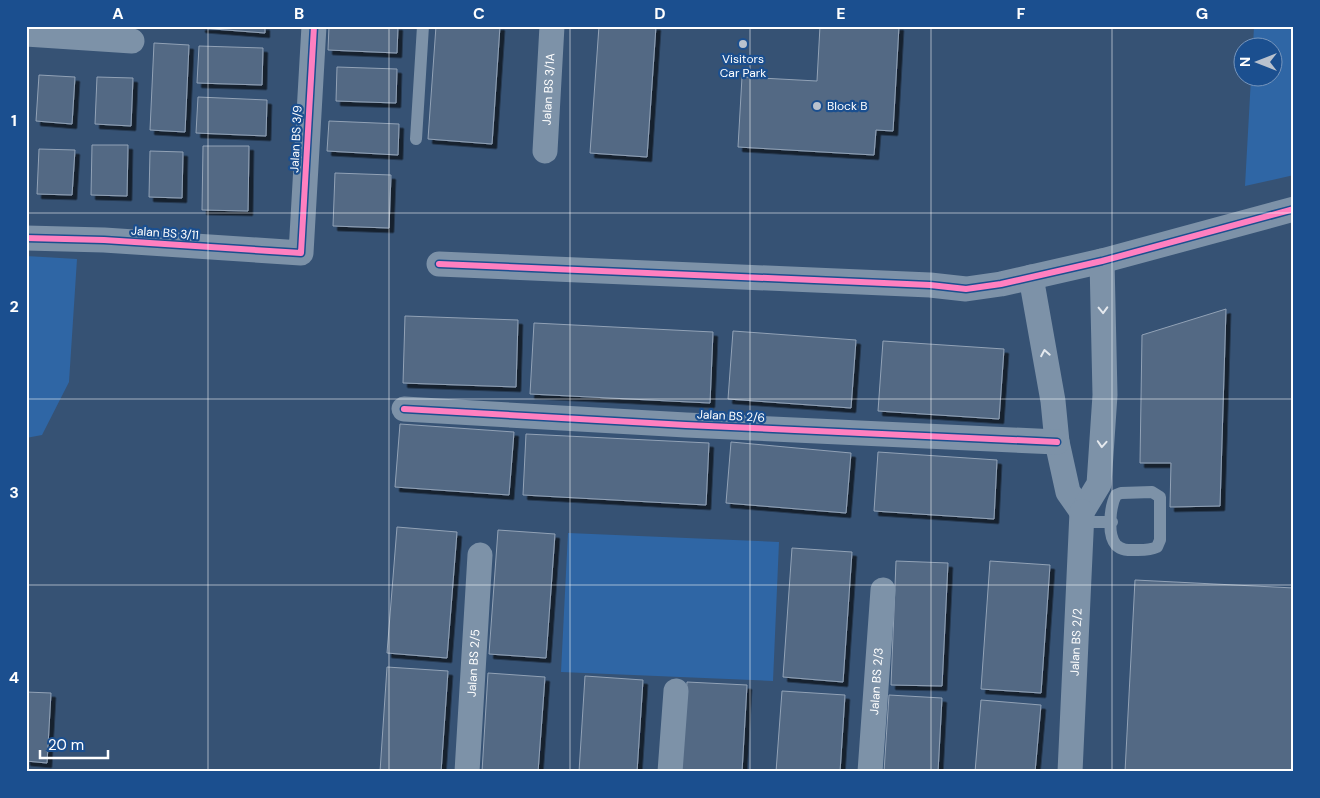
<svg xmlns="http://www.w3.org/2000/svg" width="1320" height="798" font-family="'DM Sans',sans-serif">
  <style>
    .green { fill: #2f66a5 }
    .building { fill: #526984; stroke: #92a2b6; filter: url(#shadow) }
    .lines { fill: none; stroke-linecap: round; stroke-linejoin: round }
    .lane { stroke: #7d92a8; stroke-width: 12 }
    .street { stroke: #7d92a8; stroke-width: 25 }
    .cycleway-casing { stroke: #1b4f8f; stroke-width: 9 }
    .cycleway { stroke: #ff80c0; stroke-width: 6 }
    .oneway { stroke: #e5e9ee }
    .grid { fill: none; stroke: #fff; stroke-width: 1; stroke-opacity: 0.55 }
    .poi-dot { fill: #b9c2ce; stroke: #1b4f8f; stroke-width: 2 }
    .labels { text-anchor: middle; stroke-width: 4.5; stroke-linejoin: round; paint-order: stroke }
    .poi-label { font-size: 12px; fill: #fff; stroke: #1b4f8f }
    .street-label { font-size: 12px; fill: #fff; stroke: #1b4f8f }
    .neatline { fill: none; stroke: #fff; stroke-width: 2 }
    .grid-label { font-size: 16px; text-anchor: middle; font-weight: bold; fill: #fff }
  </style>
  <defs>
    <filter id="shadow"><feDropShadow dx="4.5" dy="4.5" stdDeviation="0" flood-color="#0009"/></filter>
  </defs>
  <rect width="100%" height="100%" fill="#365274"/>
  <path class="green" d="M1254,26H1294V175L1245,186L1251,78H1272V48L1253,47Z
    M26,256L77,259L69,382L42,435L26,438Z
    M568,533L779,542L773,681L561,672Z"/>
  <path class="building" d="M201,26H265V33L201,28Z
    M329,26H398L397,53L328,50Z
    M436,26H500L492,144L428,139Z
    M599,26H656L647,157L590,153Z
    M820,26H899L893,131L876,130L874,155L738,147L742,77L817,81Z
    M154,43L189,45L185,132L150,130Z
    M199,46L263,48L262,85L197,83Z
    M337,67L397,69L396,103L336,101Z
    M39,75L75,77L72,124L36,121Z
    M97,77L133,78L131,126L95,124Z
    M198,97L267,100L266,136L196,133Z
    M329,121L399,124L398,155L327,151Z
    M92,145H128L127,196L91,195Z
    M203,146H249L248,211L202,210Z
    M39,149L75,150L72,195L37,194Z
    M150,151L183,152L182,198L149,197Z
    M335,173L391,175L389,228L333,226Z
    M1226,309L1220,506L1170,507L1171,463H1140L1142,335Z
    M405,316L518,320L516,387L403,383Z
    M534,323L713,332L710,403L530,394Z
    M733,331L856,340L851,408L728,399Z
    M883,341L1004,349L999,419L878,411Z
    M400,424L514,432L509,495L395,487Z
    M526,434L709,443L706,505L523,495Z
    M731,442L851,453L846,513L726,503Z
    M878,452L997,460L994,519L874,511Z
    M397,527L457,532L447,658L387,653Z
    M498,530L555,534L546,658L489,654Z
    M792,548L852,552L843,682L783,677Z
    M896,561L948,563L942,686L891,685Z
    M990,561L1050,565L1041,693L981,689Z
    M1135,580L1294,588V772H1125Z
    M387,667L448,671L441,772H380Z
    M488,673L545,677L538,772H482Z
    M585,676L643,680L637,772H579Z
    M687,682L747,685L742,772H681Z
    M782,691L845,695L840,772H776Z
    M26,692L51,693L47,763L26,761Z
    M889,695L942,698L938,772H884Z
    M981,700L1041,705L1035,772H975Z"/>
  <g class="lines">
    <path class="lane" d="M416,139L423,26
      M1152,492L1160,497V540L1157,547C1151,550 1145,550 1138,550C1130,550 1122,551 1116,545C1107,535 1110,506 1116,495L1121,493Z
      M1082,522H1112"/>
    <g class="street">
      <path d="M26,34L132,41"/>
      <path id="s1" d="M545,151L552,26"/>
      <path d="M26,238L104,240L301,253L314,26"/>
      <path d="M439,264L930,285L966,289L1001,284L1102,261L1294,209"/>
      <path d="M1031,277L1053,401L1057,442L1068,492L1082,512"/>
      <path d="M404,409L686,425L1057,442"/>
      <path d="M1082,512L1099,484L1105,395L1102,261"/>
      <path id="s2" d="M467,772L480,555"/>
      <path d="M670,772L676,691"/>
      <path id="s3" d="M870,772L883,590"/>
      <path id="s4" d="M1070,772L1082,512"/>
    </g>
    <g class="cycleway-casing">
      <path id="cycleway" d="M26,238L104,240L301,253L314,26
        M439,264L930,285L966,289L1001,284L1102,261L1294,209
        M404,409L686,425L1057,442"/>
    </g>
    <use href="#cycleway" class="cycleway"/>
  </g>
  <defs><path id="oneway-chevron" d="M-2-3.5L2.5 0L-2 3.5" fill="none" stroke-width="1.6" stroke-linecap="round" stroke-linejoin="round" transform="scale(1.25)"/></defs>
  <g class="oneway">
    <use href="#oneway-chevron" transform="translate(1103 310) rotate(88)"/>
    <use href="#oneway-chevron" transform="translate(1045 353) rotate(-100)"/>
    <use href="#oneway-chevron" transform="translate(1102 444) rotate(94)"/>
  </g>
  <path class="grid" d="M208,26V772M389,26V772M570,26V772M750,26V772M931,26V772M1112,26V772M26,213H1294M26,399H1294M26,585H1294"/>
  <g class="poi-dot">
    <circle cx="743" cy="44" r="5"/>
    <circle cx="817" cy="106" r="5"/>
  </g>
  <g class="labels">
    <g class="poi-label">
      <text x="743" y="63">Visitors<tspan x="743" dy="14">Car Park</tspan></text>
      <text x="827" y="110" text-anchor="start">Block B</text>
    </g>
    <g class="street-label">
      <text dy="4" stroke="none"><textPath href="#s1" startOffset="62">Jalan BS 3/1A</textPath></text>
      <text transform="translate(296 139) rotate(-87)" y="4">Jalan BS 3/9</text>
      <text transform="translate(165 233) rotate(4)" y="4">Jalan BS 3/11</text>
      <text transform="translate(731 416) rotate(3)" y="4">Jalan BS 2/6</text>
      <text dy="4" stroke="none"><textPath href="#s4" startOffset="130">Jalan BS 2/2</textPath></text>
      <text dy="4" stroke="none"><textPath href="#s2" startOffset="109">Jalan BS 2/5</textPath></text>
      <text dy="4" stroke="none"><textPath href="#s3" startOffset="91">Jalan BS 2/3</textPath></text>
    </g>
  </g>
  <rect width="1320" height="798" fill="none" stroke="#1b4f8f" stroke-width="55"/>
  <g transform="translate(1258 62) rotate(270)"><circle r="24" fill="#1b4f8f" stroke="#7695bc"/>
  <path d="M0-4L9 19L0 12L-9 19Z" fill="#b9c2ce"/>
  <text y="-8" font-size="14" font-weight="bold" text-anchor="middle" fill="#ffffff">N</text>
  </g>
  <path d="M40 750v8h68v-8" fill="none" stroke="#ffffff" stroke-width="2.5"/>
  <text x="48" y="750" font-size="15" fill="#ffffff" stroke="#1b4f8f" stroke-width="4" paint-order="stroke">20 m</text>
  <rect x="28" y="28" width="1264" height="742" class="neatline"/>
  <g class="grid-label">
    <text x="118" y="19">A</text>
    <text x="299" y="19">B</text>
    <text x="479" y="19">C</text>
    <text x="660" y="19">D</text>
    <text x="841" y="19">E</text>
    <text x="1021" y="19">F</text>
    <text x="1202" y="19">G</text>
    <text x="14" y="126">1</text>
    <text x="14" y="312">2</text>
    <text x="14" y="498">3</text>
    <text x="14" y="683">4</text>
  </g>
</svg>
